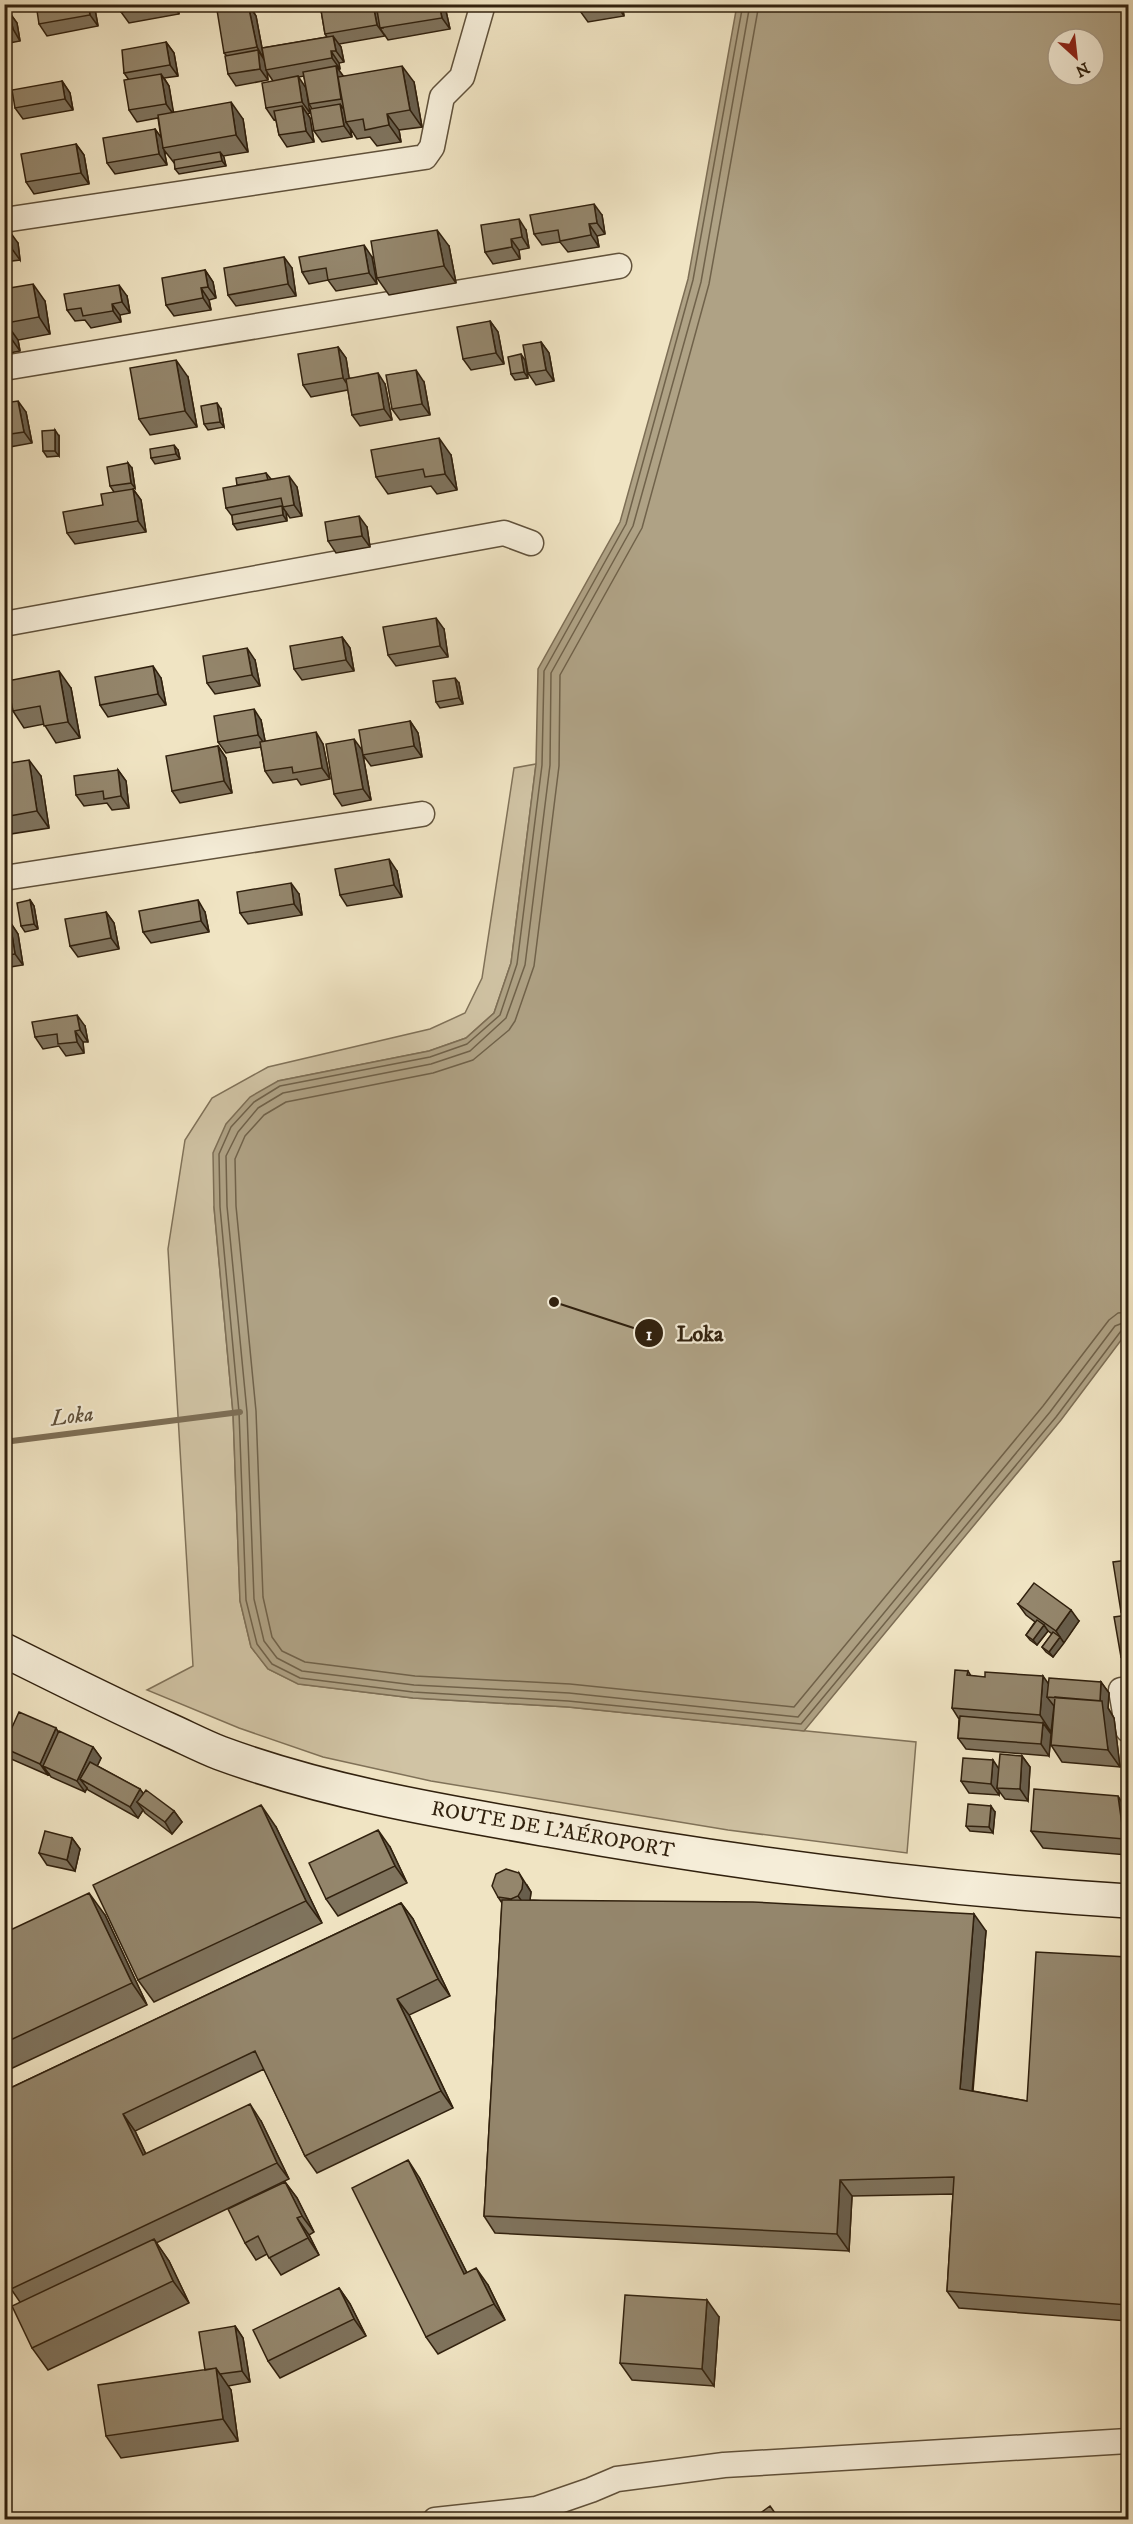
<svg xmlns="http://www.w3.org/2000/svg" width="1133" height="2524" font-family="'IM FELL DW Pica',serif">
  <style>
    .green { fill: #d0c3a4; stroke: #807259; stroke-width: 1.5 }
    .water { fill: #afa285; stroke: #7d6e55; stroke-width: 1.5; fill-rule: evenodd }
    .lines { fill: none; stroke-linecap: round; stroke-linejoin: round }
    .shore { stroke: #70624a; stroke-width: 1.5 }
    .stream { stroke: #7d6e55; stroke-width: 6 }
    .street-casing { stroke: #61523b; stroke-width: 27 }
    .secondary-casing { stroke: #31210e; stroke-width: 36 }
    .street { stroke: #f5edd8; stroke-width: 24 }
    .secondary { stroke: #f5edd8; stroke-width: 33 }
    .wall { fill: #7f735d; stroke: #31210e; stroke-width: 1.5 }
    .shaded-wall { fill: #685e4c; stroke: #31210e; stroke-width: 1.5 }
    .building { fill: #94866c; stroke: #31210e; stroke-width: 1.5 }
    .labels { text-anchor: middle; stroke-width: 4.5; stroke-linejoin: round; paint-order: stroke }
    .street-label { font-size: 21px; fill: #31210e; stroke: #f5edd8 }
    .water-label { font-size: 22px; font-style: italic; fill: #5d4e38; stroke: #f5edd8 }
    .leader { fill: none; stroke: #31210e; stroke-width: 2 }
    .callout-dot { fill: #31210e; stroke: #f5edd8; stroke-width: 2 }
    .mark-label { font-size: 18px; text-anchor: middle; font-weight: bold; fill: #fff }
    .callout-label { font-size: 22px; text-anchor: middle; font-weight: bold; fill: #31210e; stroke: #f5edd8; stroke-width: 4.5; stroke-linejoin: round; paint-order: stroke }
  </style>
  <rect width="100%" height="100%" fill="#f0e4c3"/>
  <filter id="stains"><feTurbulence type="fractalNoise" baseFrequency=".00333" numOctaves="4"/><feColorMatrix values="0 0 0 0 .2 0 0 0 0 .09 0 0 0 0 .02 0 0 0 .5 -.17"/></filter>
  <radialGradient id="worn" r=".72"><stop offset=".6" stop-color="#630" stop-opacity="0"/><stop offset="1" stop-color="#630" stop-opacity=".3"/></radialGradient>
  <path class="green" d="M536,764L511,963L494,1013L466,1038L429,1051L278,1081L214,1207L233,1413L240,1601L251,1647L268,1669L299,1684L413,1698L568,1707L916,1742L907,1853L728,1830L431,1781L323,1757L239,1728L147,1690L193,1666L168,1249L185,1140L212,1098L268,1067L430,1029L465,1013L482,978L514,768Z"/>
  <path class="water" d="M737,5H1128V1331L1061,1420L804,1731L568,1707L413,1698L298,1684L268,1669L251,1647L240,1601L233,1413L214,1207L213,1153L226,1124L250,1097L278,1081L429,1051L466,1038L494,1013L511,963L536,764L538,669L620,522L688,279ZM1058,39H1094V75H1058Z"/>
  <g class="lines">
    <path class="shore" d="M743,4L693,280L626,524L544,671L542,765L517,964L500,1015L467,1044L430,1057L280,1086L254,1102L231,1127L219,1154L220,1207L239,1412L246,1600L257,1644L272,1664L300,1678L413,1692L568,1701L801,1724L1056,1417L1121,1331L1128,1328
      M750,4L701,282L633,526L551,673L550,765L525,965L506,1018L470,1051L431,1064L283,1093L258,1108L238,1132L226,1156L227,1206L247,1412L254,1599L264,1641L277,1658L302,1671L414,1685L569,1693L798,1717L1050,1412L1115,1326L1128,1321
      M759,4L709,284L642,528L560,675L559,766L534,966L515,1021L509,1030L473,1060L433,1073L286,1102L264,1115L245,1136L235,1159L236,1206L256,1411L263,1597L272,1637L282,1651L305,1662L415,1676L570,1684L794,1707L1043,1406L1109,1320L1118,1313L1128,1312"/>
    <path class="stream" d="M4,1442L240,1412"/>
    <g class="street-casing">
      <path id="street" d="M4,220L425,157L432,147L442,97L462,77L483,4
        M4,368L619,266
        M4,624L504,533L531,543
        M4,878L422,814
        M1121,1690L1128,1730
        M435,2520L536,2509L591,2490L617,2479L724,2465L1128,2441"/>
    </g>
    <g class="secondary-casing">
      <path id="secondary" d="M4,1650C58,1677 112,1704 167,1729C185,1737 202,1746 220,1753C326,1792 439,1811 549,1830C741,1864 934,1889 1128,1901"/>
    </g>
    <use href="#street" class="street"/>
    <use href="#secondary" class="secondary"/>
  </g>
  <path class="wall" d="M94,4L98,26L47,36L39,24Z
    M120,4H178L179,14L129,23L121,12Z
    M249,4L256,16L262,48L327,37L325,34L320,4H379L380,10L411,4H442L446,11L450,29L388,40L384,34L385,36L339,44L341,47L344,62L339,63L340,69L338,70L343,76L414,82L422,127L399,130L401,142L377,146L370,137L357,139L350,128L352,137L322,142L314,131L312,109L309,104L304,76L298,77L310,113L308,114L310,118L314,142L287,147L279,135L276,119L274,120L266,108L273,81L267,72L268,80L236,86L228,74L226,55L224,53Z
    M579,4H622L624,16L588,22L580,11Z
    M9,12L17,23L20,41L4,44V13Z
    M166,42L174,53L178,76L164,78L169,86L173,112L243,119L248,152L223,156L226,166L179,174L175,169V164L164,150L167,165L115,174L107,163L155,129L161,138L158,118L137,122L129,110V80L124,73Z
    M62,81L70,93L73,110L23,119L15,108Z
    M76,144L84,155L89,184L34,194L26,182Z
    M602,215L605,234L597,236L599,247L568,252L560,242L542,245L534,234Z
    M526,230L529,248L519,250L520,259L493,264L485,252Z
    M4,233L18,243L20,260L4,262Z
    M449,246L456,283L389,295L377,278Z
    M372,257L377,284L336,291L328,280L309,284L302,272Z
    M292,268L296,296L236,306L228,295Z
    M205,270L213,282L216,298L209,300L211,310L174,316L166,305Z
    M4,283L8,289L45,301L50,334L18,340L20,351L4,354Z
    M127,296L130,313L120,315L121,322L91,328L85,320L75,321L67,310Z
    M490,321L498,332L504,364L471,370L463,359Z
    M541,342L549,353L554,381L536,385L528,373Z
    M338,347L346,358L349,378L385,384L392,420L360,426L352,415L348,390L311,397L303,385Z
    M525,360L528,378L515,380L511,374Z
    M188,377L197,427L150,435L139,419Z
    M424,382L430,415L400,420L392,409Z
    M4,403L26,412L32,443L4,448Z
    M221,409L224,427L208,430L204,424Z
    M59,436V456L47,457L43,451Z
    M178,450L180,459L155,464L151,458Z
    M451,455L457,490L437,494L431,486L388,494L376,477Z
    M132,468L135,488L133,489L141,500L146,532L75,544L67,533L103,505L114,492L110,486Z
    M266,473L271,479L297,487L302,516L290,518L286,512L287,521L237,530L233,524L232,516L226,508L237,485Z
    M367,527L370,547L336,553L328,541Z
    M444,629L448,657L396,666L388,655Z
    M342,637L350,648L354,671L302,680L294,669Z
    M255,660L260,686L215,694L207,683Z
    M161,678L166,705L108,717L100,705Z
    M459,683L463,704L440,708L436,702Z
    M71,688L80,738L56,743L44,724L24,728L13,711Z
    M261,720L265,741L323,744L330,779L301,785L297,779L273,783L265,771L261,747L226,753L218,742Z
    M410,721L418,733L422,757L371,766L363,755L371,800L342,806L334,794L362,750Z
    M218,746L226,758L232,793L180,803L172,791Z
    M4,764L41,776L49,828L4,835Z
    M118,770L126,781L129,808L112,810L107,803L84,806L76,795Z
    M397,871L402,897L347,906L340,895Z
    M299,894L302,915L248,924L240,913Z
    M30,900L34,906L38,929L25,932L21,926Z
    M106,912L114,923L119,949L78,957L70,946Z
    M205,912L209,932L151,943L143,932Z
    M10,922L18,934L23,965L4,968V923Z
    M85,1026L88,1042H83L84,1053L66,1056L59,1046L43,1049L35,1037Z
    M1128,1560V1668L1121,1657L1124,1616L1121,1612Z
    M1018,1604L1079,1621L1053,1657L1046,1652L1042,1647L1052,1634L1048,1631L1037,1645L1030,1640L1026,1635L1035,1622L1026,1615Z
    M968,1671L971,1676L1049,1685L1101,1682L1109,1693L1108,1708L1114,1718L1120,1767L1062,1762L1051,1745L1054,1706L1051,1732H1049L1051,1734L1049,1756L966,1749L958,1738L959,1719L952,1708Z
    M58,1733L93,1747L101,1758L97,1766L140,1789L143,1794L174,1811L182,1822L172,1834L145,1813L143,1810L138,1818L88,1790L87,1788L85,1792L51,1777L49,1774L48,1775L11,1759L4,1750V1745Z
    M1022,1756L1030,1767L1028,1801L1005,1799L999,1791V1795L969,1793L961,1781L999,1769Z
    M995,1812L993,1833L970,1831L966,1826Z
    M1128,1812V1855L1043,1848L1031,1831Z
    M276,1827L322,1923L154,2002L138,1980Z
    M72,1838L80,1849L75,1871L47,1865L39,1853Z
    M390,1847L407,1883L338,1916L326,1899Z
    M527,1885L531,1892L530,1900L986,1931L973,2091L1027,2101L1128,1957V2321L959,2308L947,2291L953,2194L852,2196L849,2251L495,2233L484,2216L502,1903L498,1897Z
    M4,1899L10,1909L4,1912Z
    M401,1903L413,1919L450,1996L409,2015L453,2108L317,2173L305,2156L264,2069L135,2131L146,2154L261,2121L289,2179L156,2243L169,2261L189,2303L48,2370L32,2348L20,2302L11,2289L4,2091Z
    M105,1915L147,2005L4,2072V1933Z
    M419,2177L467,2273L488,2285L505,2320L438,2354L426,2337Z
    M285,2182L297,2198L314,2232L309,2235L319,2255L281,2275L267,2254L256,2260L245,2243Z
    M339,2288L350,2304L366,2336L280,2378L268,2361Z
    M719,2317L714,2386L632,2380L620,2363Z
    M235,2326L243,2338L250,2382L228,2386L231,2390L238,2441L121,2458L106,2436L205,2370Z
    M1128,2350V2391L1124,2385Z"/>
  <path class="shaded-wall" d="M88,4H94L98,26L90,15Z
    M173,4H178L179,14Z
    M248,4L256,16L264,59L257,47Z
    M373,4H379L383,28H380L385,36L377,25Z
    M439,4H442L446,11L450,29L442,18Z
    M616,4H622L624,16Z
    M9,12L17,23L20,41L13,29Z
    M333,36L341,47L344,62L336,51Z
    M166,42L174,53L178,76L170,65Z
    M258,50L265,61L266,70L267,72L268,80L260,69Z
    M331,51L339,63L340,69L332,58Z
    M336,66L344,77L341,99Z
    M402,66L414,82L422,127L410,110Z
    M161,74L169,86L174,115L166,104Z
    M298,76L306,88L310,113L302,102Z
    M62,81L70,93L73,110L65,99Z
    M231,102L243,119L248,152L236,135Z
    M340,104L348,115L346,122L350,128L352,137L344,126Z
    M302,106L310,118L314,142L306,131Z
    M387,114L399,130L401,142L389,125Z
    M155,129L163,140V148L164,150L167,165L159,154Z
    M76,144L84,155L89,184L81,173Z
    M220,152L224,157L226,166L222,161Z
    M4,167L8,195L4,190Z
    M594,204L602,215L605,234L597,223Z
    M519,219L526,230L529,248L522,237Z
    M589,224L597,236L599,247L591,235Z
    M437,230L449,246L456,283L444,266Z
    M10,232L18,243L20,260L12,249Z
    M511,239L519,250L520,259L512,247Z
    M364,245L372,257L377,284L369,273Z
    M284,257L292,268L296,296L288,284Z
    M205,270L213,282L216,298L208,287Z
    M33,284L45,301L50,334L39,317Z
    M119,285L127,296L130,313L122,302Z
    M201,288L209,300L211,310L203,298Z
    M112,304L120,315L121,322L113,311Z
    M490,321L498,332L504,364L496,353Z
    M6,323L18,340L20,351L8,334Z
    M541,342L549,353L554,381L546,370Z
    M338,347L346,358L351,390L343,378Z
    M521,354L525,360L528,378L524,372Z
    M176,360L188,377L197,427L185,411Z
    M416,370L424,382L430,415L422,404Z
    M378,373L385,384L392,420L384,409Z
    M18,401L26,412L32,443L24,432Z
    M217,403L221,409L224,427L220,422Z
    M55,430L59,436V456L55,451Z
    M439,438L451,455L457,490L445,474Z
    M174,445L178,450L180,459L176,454Z
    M128,463L132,468L135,488L131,483Z
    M289,476L297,487L302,516L294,505Z
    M133,489L141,500L146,532L138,521Z
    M282,506L286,512L287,521L283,515Z
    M359,516L367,527L370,547L362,536Z
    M436,618L444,629L448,657L440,646Z
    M342,637L350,648L354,671L346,660Z
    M247,648L255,660L260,686L252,675Z
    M153,666L161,678L166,705L158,694Z
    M59,671L71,688L80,738L68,722Z
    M455,678L459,683L463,704L459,698Z
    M254,709L261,720L266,746L258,735Z
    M410,721L418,733L422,757L414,746Z
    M316,732L323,744L330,779L322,768Z
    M354,739L362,750L371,800L363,789Z
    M218,746L226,758L232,793L224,781Z
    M29,760L41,776L49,828L37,811Z
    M118,770L126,781L129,808L121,796Z
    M389,859L397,871L402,897L394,885Z
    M291,883L299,894L302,915L294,904Z
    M30,900L34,906L38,929L34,924Z
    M198,900L205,912L209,932L201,921Z
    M106,912L114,923L119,949L111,938Z
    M10,922L18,934L23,965L15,954Z
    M77,1015L85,1026L88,1042L80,1030Z
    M75,1031L83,1042L84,1053L77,1042Z
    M1071,1610L1079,1621L1064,1643L1056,1631Z
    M1044,1625L1048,1631L1037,1645L1033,1640Z
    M1060,1637L1064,1643L1053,1657L1049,1652Z
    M1043,1676L1055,1693L1047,1697L1054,1706L1051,1732L1040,1715Z
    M1101,1682L1109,1693L1108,1708L1114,1718L1120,1767L1108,1750L1100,1701Z
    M1043,1723L1051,1734L1049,1756L1041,1744Z
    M56,1728L63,1740L43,1766L49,1774L48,1775L40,1764Z
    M93,1747L101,1758L89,1784L80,1779L87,1788L85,1792L77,1781Z
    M1022,1756L1030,1767L1028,1801L1020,1789Z
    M993,1760L1001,1772L997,1788L999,1791V1795L991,1784Z
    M140,1789L148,1800L137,1802L143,1810L138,1818L130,1807Z
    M1118,1796L1128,1812V1845L1124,1839Z
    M261,1805L276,1827L322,1923L306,1901Z
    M991,1806L995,1812L993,1833L989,1827Z
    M174,1811L182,1822L172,1834L165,1822Z
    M378,1830L390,1847L407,1883L395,1866Z
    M72,1838L80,1849L75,1871L67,1860Z
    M519,1873L531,1892L530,1900L526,1907L518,1896Z
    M89,1893L105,1915L147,2005L132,1983Z
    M401,1903L413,1919L450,1996L438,1979Z
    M974,1914L986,1931L971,2105L960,2089Z
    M397,1999L409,2015L453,2108L441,2091Z
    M250,2104L261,2121L289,2179L277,2163Z
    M123,2114L135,2131L154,2172L143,2155Z
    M408,2160L419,2177L476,2291L464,2274Z
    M840,2180L852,2196L849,2251L837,2234Z
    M285,2182L297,2198L314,2232L302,2216Z
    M297,2218L309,2235L319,2255L308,2238Z
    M154,2239L169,2261L189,2303L173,2281Z
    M476,2268L488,2285L505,2320L494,2304Z
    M339,2288L350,2304L366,2336L354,2319Z
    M707,2300L719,2317L714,2386L702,2369Z
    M235,2326L243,2338L250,2382L242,2371Z
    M216,2368L231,2390L238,2441L223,2419Z
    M4,2448L7,2464L4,2461Z"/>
  <path class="building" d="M36,4H88L90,15L39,24Z
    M120,4H161L121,12Z
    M248,4L257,47L224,53L217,10Z
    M320,4H373L377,25L325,34Z
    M411,4H439L442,18L380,28L377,10Z
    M579,4H615L580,11Z
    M9,12L13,29L4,31V13Z
    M333,36L336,51H331L332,58L266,70L262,48Z
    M166,42L170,65L124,73L122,50Z
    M258,50L260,69L228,74L225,56Z
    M336,66L341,99L309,104L303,72Z
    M402,66L410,110L387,114L389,125L365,130L363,119L346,122L338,77Z
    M161,74L166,104L129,110L124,80Z
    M298,76L302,102L266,108L262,83Z
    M62,81L65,99L15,108L12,90Z
    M231,102L236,135L163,148L158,115Z
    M340,104L344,126L314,131L310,109Z
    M302,106L306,131L279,135L274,111Z
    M155,129L159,154L107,163L103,138Z
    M76,144L81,173L26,182L21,154Z
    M220,152L222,161L175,169L174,160Z
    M594,204L597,223L589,224L591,235L560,241L558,230L534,234L530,215Z
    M519,219L522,237L511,239L512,247L485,252L481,225Z
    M437,230L444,266L377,278L371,241Z
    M10,232L12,249L4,250V233Z
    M364,245L369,273L328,280L326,268L302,272L299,257Z
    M284,257L288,284L228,295L224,268Z
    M205,270L208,287L201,288L203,298L166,305L162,278Z
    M33,284L39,317L6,323L8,334L4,335V289Z
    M119,285L122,302L112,304L113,311L83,316L81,308L67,310L64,294Z
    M490,321L496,353L463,359L457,327Z
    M541,342L546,370L528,373L523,345Z
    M338,347L343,378L303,385L298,354Z
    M521,354L524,372L511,374L508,357Z
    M176,360L185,411L139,419L130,368Z
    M416,370L422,404L392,409L386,375Z
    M378,373L384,409L352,415L346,379Z
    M18,401L24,432L4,435V403Z
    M217,403L220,422L204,424L201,406Z
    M55,430V451H43L42,431Z
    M439,438L445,474L425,477L423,469L376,477L371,450Z
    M174,445L176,454L151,458L150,449Z
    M128,463L131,483L110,486L107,467Z
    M266,473L268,480L237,485L236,478Z
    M289,476L294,505L283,507L281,498L226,508L223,488Z
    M133,489L138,521L67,533L63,512L103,505L101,494Z
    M282,506L283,515L233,524L232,515Z
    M359,516L362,536L328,541L325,522Z
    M436,618L440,646L388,655L383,627Z
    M342,637L346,660L294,669L290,646Z
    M247,648L252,675L207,683L203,656Z
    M153,666L158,694L100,705L95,677Z
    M59,671L68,722L44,726L40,706L13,711L7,681Z
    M455,678L459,698L436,702L433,681Z
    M254,709L258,735L218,742L214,716Z
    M410,721L414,746L363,755L359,730Z
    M316,732L322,768L293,773L292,767L265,771L260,742Z
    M354,739L363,789L334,794L326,744Z
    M218,746L224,781L172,791L166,756Z
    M29,760L37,811L4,817V764Z
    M118,770L121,796L104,799L103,791L76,795L74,776Z
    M389,859L394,885L340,895L335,869Z
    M291,883L294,904L240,913L237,892Z
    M30,900L34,924L21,926L17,903Z
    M198,900L201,921L143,932L139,911Z
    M106,912L111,938L70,946L65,919Z
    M10,922L15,954L4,956V923Z
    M77,1015L80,1030L75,1031L77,1042L58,1044L57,1034L35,1037L32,1022Z
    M1128,1560V1611L1121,1612L1113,1562Z
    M1034,1583L1071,1610L1056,1631L1018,1604Z
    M1128,1615V1655L1121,1657L1114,1617Z
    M1037,1620L1044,1625L1033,1640L1026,1635Z
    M1053,1632L1060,1637L1049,1652L1042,1647Z
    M955,1670L968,1671L967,1675L985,1677V1672L1043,1676L1040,1715L952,1708Z
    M1049,1678L1101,1682L1100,1701L1047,1697Z
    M1055,1697L1102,1701L1108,1750L1051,1745Z
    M19,1712L56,1728L40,1764L4,1748V1745Z
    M960,1716L1043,1723L1041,1744L958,1738Z
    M59,1731L93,1747L77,1781L43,1766Z
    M1000,1754L1022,1756L1020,1789L997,1788Z
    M963,1758L993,1760L991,1784L961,1781Z
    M90,1762L140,1789L130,1807L80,1779Z
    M1034,1789L1118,1796L1124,1839L1031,1831Z
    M146,1790L174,1811L165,1822L137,1802Z
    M968,1804L991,1806L989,1827L966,1826Z
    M261,1805L306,1901L138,1980L93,1885Z
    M378,1830L395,1866L326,1899L309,1863Z
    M45,1831L72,1838L67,1860L39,1853Z
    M506,1869L519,1873L523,1881L522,1889L518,1896L511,1899L498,1897L492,1886L496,1874Z
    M89,1893L132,1983L4,2043V1933Z
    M502,1900L753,1902L974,1914L960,2089L1027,2101L1036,1952L1128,1957V2305L947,2291L954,2177L840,2180L837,2234L484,2216Z
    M401,1903L438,1979L397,1999L441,2091L305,2156L255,2051L123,2114L143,2155L250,2104L277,2163L11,2289L4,2276V2091Z
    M408,2160L464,2274L476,2268L494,2304L426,2337L352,2188Z
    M285,2182L302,2216L297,2218L308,2238L269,2258L258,2236L245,2243L228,2209Z
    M154,2239L173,2281L32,2348L12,2306Z
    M339,2288L354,2319L268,2361L253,2330Z
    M625,2295L707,2300L702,2369L620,2363Z
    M235,2326L242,2371L220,2374L216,2368L205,2370L199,2332Z
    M1126,2350H1128V2385H1124Z
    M216,2368L223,2419L106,2436L98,2385Z
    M770,2506L780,2520H751Z"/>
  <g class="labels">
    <g class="street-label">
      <text transform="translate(553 1829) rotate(10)" y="7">ROUTE DE L'AÉROPORT</text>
    </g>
    <g class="water-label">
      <text transform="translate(72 1415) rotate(-7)" y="8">Loka</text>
    </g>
  </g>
  <path class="leader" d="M554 1302L649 1333"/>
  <g class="callout-dot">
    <circle cx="554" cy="1302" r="6"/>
    <circle cx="649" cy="1333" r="15"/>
  </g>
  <g class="mark-label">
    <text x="649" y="1340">1</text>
  </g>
  <g class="callout-label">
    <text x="700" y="1341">Loka</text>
  </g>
  <rect width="1133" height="2524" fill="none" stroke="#f0e4c3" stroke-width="24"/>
  <rect x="6" y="6" width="1121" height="2512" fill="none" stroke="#31210e" stroke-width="3"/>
  <rect x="12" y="12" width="1109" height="2500" fill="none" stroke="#31210e" stroke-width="1.5"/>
  <g transform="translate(1076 57) rotate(153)"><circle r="28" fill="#f5edd8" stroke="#a79b87" stroke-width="1.5"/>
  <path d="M0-4.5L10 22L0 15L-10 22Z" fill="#8f2418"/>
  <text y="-9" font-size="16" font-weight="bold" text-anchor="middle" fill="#31210e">N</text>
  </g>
  <rect width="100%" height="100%" filter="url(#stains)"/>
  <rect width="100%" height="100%" fill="url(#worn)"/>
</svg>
